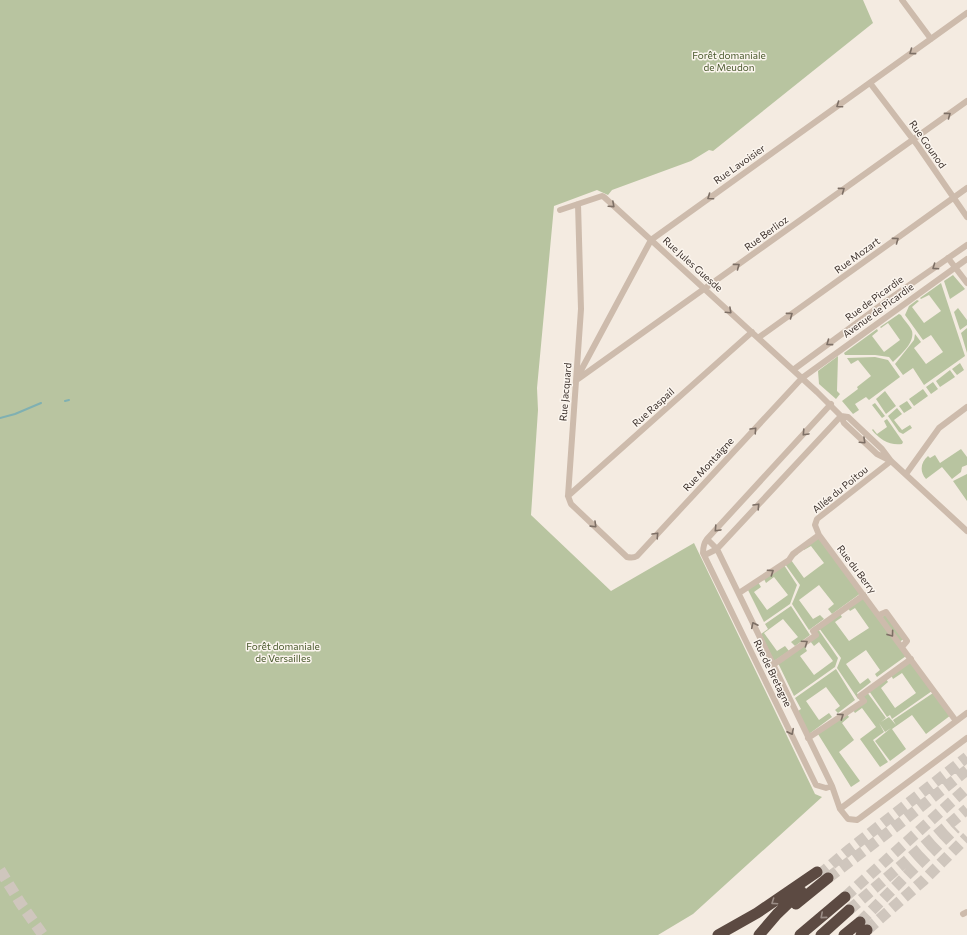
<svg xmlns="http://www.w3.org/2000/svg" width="967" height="935" font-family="Commissioner,sans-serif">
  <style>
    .green { fill: #b8c4a0 }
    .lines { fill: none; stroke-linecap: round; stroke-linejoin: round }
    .stream { stroke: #7fb0b2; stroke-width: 2 }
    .highway-tunnel { stroke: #cfc6bd; stroke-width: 11; stroke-dasharray: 11 5.5; stroke-linecap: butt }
    .street { stroke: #cdbbac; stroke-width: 6 }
    .highway { stroke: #5c4a42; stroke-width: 11 }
    .oneway { stroke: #7d6f65 }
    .oneway2 { stroke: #9c8e87 }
    .labels { text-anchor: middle; stroke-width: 3; stroke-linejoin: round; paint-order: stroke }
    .park-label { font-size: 10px; fill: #4a5a2e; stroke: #fbf5ee }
    .street-label { font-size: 10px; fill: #3b302b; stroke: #fbf5ee }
  </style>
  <rect width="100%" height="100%" fill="#f4ebe1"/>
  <path class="green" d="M0,0H863L873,23L713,151L709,150L691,161L612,190L608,195L597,190L554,206L537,388L538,410L531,515L611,591L694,543L815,794L822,797L693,914L658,935H0Z
    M953,275L965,289L950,299L944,281Z
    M941,283L965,356L924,385L913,368L903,375L895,364L914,340L915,334L921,342L914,348L926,364L943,352L931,335L923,340L905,315L909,306L917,300L919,301L912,307L924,323L941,311L929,295L921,299L920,298Z
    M958,308L967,320V325L960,330L954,312Z
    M899,314L901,315C904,320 910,326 912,331C915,343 900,355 893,362L889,357L875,355H845L844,353L877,329L878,331L872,336L884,352L900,340L888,323L881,328L880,327Z
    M967,328V353L961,333Z
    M838,356L837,391L840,394L836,399L819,384L818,371Z
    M875,357L888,360L900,377L869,400L866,397L855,404L859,410L853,414L842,401L858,389L857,387L871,376L858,360L851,364L847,358Z
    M960,363L964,370L957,375L952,369Z
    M950,370L955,377L940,387L936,381Z
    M933,382L938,389L931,394L926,387Z
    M923,389L928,396L914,406L909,399Z
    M885,391L896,406L886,414L876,399Z
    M907,401L912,408L904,413L899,406Z
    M875,403L885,416L882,418L872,405Z
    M897,408L902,414L894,420L902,430L910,425L912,428L903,434L899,432L888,416Z
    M887,419L903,442L902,444C890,446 879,439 872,430L873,429L877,434L887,427L884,421Z
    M961,449L967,457V465L962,467L961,472L952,479L942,467L926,479C919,471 921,462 928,456L930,458L935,455L940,463Z
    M967,474V501L953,481Z
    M819,536L861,593L832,614L828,609L834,604L819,585L799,600L813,619L820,615L824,619L809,630L792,604L800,585L785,564L797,553L798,554L791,560L804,578L824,563L811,546L804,550L802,548Z
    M784,565L797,585L790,604L764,622L748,590L758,582L761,587L754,592L767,610L788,595L774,577L766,583L764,579Z
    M863,597L906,656L877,677L875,674L880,670L866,650L846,664L860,684L868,678L871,682L857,693L860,698L858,699L837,668L841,658L819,628L840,614L842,617L835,622L849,641L869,628L855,608L850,611L848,608Z
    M791,606L810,635L795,646L791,642L798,637L783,619L764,633L777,651L785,646L789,651L774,661L761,634L768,629L765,624Z
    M886,614L904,639L899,642L881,618Z
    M818,629L838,658L835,667L794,696L778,663L804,645L807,651L800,656L814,675L833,661L819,642L814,646L810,641L814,631Z
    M910,661L932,691L892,719L890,715L887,717L869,691L886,679L888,682L881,688L895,708L916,693L902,673L893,679L891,675Z
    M836,669L855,700L838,713L835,710L840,706L826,687L806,701L819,720L829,713L832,717L809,734L798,711L801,709L795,698Z
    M867,692L886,718L881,722L889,717L896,725L893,720L933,693L951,715L926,734L912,715L892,729L906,749L890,761L875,741L891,728L885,732L879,723L884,732L873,740L888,762L880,767L860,739L876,727L862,708L855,713L853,710L866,701L862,696Z
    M847,714L849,717L842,723L854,740L839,752L860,781L851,787L818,734Z"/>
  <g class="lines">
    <path class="stream" d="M65,401L69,400
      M0,418L15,414L41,403"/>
    <path class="highway-tunnel" d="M0,870L21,904L43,935
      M819,875L850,849L967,757
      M828,878L899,824L967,770
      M845,897L967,788
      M849,910L967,809
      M860,922L904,878L956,828
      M867,930L924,880L967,837"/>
    <path class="street" d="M902,0L931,39
      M870,83L918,146L967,217
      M578,204L581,309L568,496L571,504L627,557C631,558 634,558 637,556L802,378L967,259
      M560,210L602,196L604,197L817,392L841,416L844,423L877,454L891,461
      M948,258L967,283
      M758,338L967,188
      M793,370L888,300L967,245
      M578,376L651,240L967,13
      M578,379L967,101
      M831,404L707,539C704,543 703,547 703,553L816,785L826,788L832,786
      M841,416L717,549L832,786L840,809L848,819L857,820L860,818L967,738
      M841,416L848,417L882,449L891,461L967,531
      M891,461L817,519L815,525L819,535L956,721
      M906,474L939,428L967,407
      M568,496L752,332
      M705,555L717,549L707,539
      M739,593L789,560L793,554L819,535
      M879,615L886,612L907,641L902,647
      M773,665L816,635L813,631L864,595
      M808,738L864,701L860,696L911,659
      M840,809L967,713
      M963,914L967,912"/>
    <path class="highway" d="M796,904L828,878
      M718,935L757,913L817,872
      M759,935L777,914L801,891
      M800,935L845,897
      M821,935L849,910
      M844,935L860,922
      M861,935L867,930"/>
  </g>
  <defs><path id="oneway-chevron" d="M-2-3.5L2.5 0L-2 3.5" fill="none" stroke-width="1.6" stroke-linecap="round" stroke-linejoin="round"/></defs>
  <g class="oneway">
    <use href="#oneway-chevron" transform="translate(912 52) rotate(144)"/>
    <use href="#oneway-chevron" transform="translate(839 105) rotate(145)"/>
    <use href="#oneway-chevron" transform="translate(948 115) rotate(-36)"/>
    <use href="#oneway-chevron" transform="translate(842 190) rotate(-36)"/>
    <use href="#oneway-chevron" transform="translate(710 197) rotate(145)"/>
    <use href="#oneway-chevron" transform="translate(612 205) rotate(42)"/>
    <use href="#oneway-chevron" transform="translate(896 240) rotate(-36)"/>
    <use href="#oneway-chevron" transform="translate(737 266) rotate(-36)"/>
    <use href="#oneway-chevron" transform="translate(935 267) rotate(146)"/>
    <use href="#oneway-chevron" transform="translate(729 311) rotate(43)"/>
    <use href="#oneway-chevron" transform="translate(790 315) rotate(-36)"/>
    <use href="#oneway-chevron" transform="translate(829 343) rotate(144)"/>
    <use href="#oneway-chevron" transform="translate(754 430) rotate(-47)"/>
    <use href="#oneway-chevron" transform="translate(805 433) rotate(133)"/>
    <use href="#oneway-chevron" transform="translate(863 441) rotate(43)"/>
    <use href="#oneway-chevron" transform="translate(757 506) rotate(-47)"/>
    <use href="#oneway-chevron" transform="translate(594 525) rotate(44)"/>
    <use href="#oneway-chevron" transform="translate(717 529) rotate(133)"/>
    <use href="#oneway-chevron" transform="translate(656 535) rotate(-47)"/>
    <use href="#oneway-chevron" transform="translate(771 572) rotate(-34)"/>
    <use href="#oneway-chevron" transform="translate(754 625) rotate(-116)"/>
    <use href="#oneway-chevron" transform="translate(891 634) rotate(54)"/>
    <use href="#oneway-chevron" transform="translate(805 643) rotate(-35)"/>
    <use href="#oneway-chevron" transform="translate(841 716) rotate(-34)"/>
    <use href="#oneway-chevron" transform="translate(791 732) rotate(64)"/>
  </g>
  <g class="oneway2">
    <use href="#oneway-chevron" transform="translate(774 902) rotate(146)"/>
    <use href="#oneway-chevron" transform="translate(823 916) rotate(139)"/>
  </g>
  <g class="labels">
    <g class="park-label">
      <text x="729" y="59">Forêt domaniale<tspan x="729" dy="12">de Meudon</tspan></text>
      <text x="283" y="650">Forêt domaniale<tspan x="283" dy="12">de Versailles</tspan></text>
    </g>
    <g class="street-label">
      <text transform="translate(928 144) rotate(55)" y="4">Rue Gounod</text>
      <text transform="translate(739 164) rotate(-35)" y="4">Rue Lavoisier</text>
      <text transform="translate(766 233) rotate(-36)" y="4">Rue Berlioz</text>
      <text transform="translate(857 255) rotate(-36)" y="4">Rue Mozart</text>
      <text transform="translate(693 264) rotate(42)" y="4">Rue Jules Guesde</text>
      <text transform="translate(874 298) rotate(-36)" y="4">Rue de Picardie</text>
      <text transform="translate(878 310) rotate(-36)" y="4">Avenue de Picardie</text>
      <text transform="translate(565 392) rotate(-85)" y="4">Rue Jacquard</text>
      <text transform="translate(653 407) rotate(-42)" y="4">Rue Raspail</text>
      <text transform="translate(708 464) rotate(-47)" y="4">Rue Montaigne</text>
      <text transform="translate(840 489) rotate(-39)" y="4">Allée du Poitou</text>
      <text transform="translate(857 569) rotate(53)" y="4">Rue du Berry</text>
      <text transform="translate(773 673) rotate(64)" y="4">Rue de Bretagne</text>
    </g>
  </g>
</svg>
